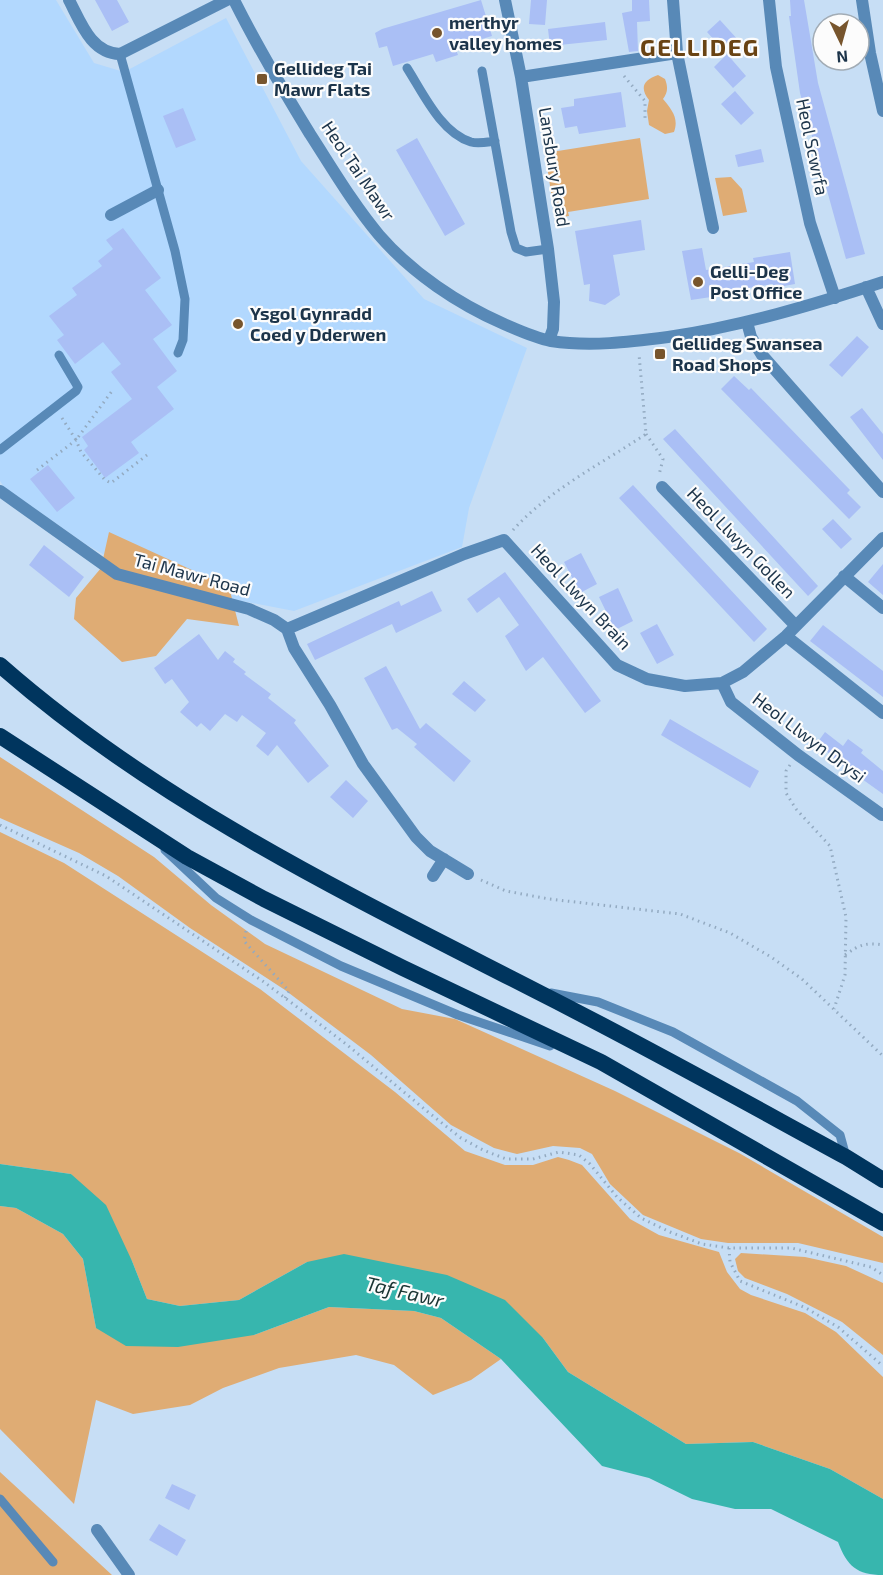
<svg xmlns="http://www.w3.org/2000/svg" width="883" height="1575" font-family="'Exo 2',sans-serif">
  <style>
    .built { fill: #b2d8fe }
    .green { fill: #dfac74 }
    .water { fill: #37b6ae }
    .building { fill: #aabff5 }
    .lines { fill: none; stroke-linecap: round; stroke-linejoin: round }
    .path { stroke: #93aac1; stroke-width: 3; stroke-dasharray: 1.5 4.5; stroke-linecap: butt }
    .service { stroke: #5889b7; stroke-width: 9 }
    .minor { stroke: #5889b7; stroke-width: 12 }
    .trunk { stroke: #00355e; stroke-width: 16 }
    .poi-dot { fill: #77552d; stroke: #fcfcfc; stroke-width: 2 }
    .labels { text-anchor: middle; stroke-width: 4.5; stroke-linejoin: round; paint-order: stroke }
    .poi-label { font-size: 18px; font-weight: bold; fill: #1c344a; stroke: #fcfcfc; text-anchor: start }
    .street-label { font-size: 18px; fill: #1c344a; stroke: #fcfcfc }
    .water-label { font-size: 20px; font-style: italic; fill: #1a3533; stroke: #fcfcfc }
    .district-label { font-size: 24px; font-weight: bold; letter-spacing: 1.5px; fill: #694313; stroke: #fcfcfc }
  </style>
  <rect width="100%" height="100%" fill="#c7def5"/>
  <path class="built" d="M0,0H56L94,63L124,72L226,18L301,161L424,299L527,348L469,508L462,547L294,611L227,598L136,573L87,545L4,487L0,481Z"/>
  <path class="green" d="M658,75L665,79C668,87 668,92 663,99C672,110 679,118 674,132L665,134L649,125L647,111L649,100C639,87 644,80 658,75Z
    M640,138L649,199L568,212L569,216L555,218L545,153Z
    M731,177L742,189L747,212L723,216L715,178Z
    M109,532L229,587L239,626L187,619L156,656L122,662L74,619L76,598L101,568Z
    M0,757L154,857L211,905L265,944L402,1009L455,1019L615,1091L739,1153L883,1237V1263L798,1243H728L701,1239L643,1215L610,1184L592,1154L580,1148L553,1146L517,1154L494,1148L451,1125L371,1055L285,990L190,928L118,876L79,853L0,818Z
    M0,832L64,863L260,989L395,1092L465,1151L505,1165H533L558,1157L569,1160L582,1165L630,1219L659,1235L719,1252L727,1272L740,1289L751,1295L805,1313L836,1332L883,1377V1499L830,1469L753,1442L686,1444L568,1372L543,1338L307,1262L239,1300L180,1306L147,1299L132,1261L71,1174L0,1164Z
    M0,1206L16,1208L63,1234L83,1259L96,1328L254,1335L329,1307L414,1311L441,1318L501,1359L471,1380L433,1395L394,1365L356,1355L279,1368L223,1388L190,1405L133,1414L96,1400L74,1504L0,1429Z
    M741,1253L805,1257L846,1266L883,1283V1355L842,1322L787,1294L745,1278L738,1271L735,1259Z
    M0,1472L112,1575H0Z"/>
  <path class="water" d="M0,1164L71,1174L106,1205L132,1261L147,1299L180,1306L239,1300L307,1262L344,1254L447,1275L505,1300L543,1338L568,1372L686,1444L753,1442L830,1469L883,1499V1575C857,1575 847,1566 838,1542L771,1509H735L692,1499L649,1478L602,1466L501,1359L441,1318L414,1311L329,1307L254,1335L178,1347L126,1346L96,1328L83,1259L63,1234L16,1208L0,1206Z"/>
  <path class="building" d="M95,0H117L129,22L112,31Z
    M481,0L492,36L455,47L458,55L436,62L433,54L393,66L387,46L379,48L375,33L382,29Z
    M531,0H547L545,25L529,24Z
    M632,0H649L650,21L637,22L638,51L629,52L622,13L632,11Z
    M790,0H804L818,83L865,254L846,259L800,93L789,16H791Z
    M720,20L739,41L726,53L707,32Z
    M605,22L607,40L550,46L548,29Z
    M727,54L746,76L733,88L714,67Z
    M735,91L754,113L741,125L721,104Z
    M621,92L626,127L579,134L577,126L565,128L561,108L574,106V99Z
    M183,108L196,140L176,148L163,116Z
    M417,138L465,224L445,236L396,150Z
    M761,149L764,162L738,167L735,155Z
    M641,220L645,250L613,255L620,295L605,305L589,301L590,284L584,285L575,231Z
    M123,228L161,278L145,290L172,325L153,339L177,371L157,387L174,409L131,442L139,453L105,478L84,450L88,446L82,437L132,399L111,372L121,364L103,342L75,364L57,340L64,335L49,316L77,295L72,288L102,266L98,261L113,249L106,240Z
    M702,248L706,270L754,262L753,258L790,252L795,284L773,288V284L710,294L711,297L691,300L682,251Z
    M857,336L869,347L842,377L829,365Z
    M734,376L749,390L751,388L850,490L847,493L861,507L849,519L721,389Z
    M862,408L883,434V460L850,417Z
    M675,429L818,586L808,596L663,439Z
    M48,465L75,498L57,512L30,479Z
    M633,485L767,629L754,642L619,498Z
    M833,519L852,539L841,549L822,529Z
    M44,545L84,577L69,597L29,565Z
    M581,553L597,584L580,593L564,562Z
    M883,564V595L868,582Z
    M505,572L601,701L585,713L543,657L526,671L505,636L519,625L499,597L477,613L467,599Z
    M618,588L633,621L615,630L599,597Z
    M432,591L442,611L396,633L392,624L315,660L307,644L399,601L401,606Z
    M657,624L674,655L657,664L640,633Z
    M823,625L883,671V697L810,641Z
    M199,634L218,660L225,651L235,659L233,662L246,672L244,674L271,694L268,698L296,720L294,723L329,766L308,783L277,745L268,756L256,746L266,733L242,715L237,722L225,714L210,731L201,723L197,727L180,712L189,702L172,679L165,684L154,668Z
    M386,666L420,729L426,723L471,761L454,782L414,747L417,744L397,728L392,730L364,678Z
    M464,681L486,700L475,712L452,694Z
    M670,719L759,771L750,788L661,735Z
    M825,732L843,746L848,739L863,750L861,753L883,771V794L855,774L854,775L817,743Z
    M346,780L368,801L353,818L330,797Z
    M172,1484L196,1495L189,1510L165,1498Z
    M159,1524L186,1540L177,1556L149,1540Z"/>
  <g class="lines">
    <path class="path" d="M624,76L645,101V119
      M62,418L76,440L112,391
      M646,434L663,459L659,475
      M37,470L76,440L81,452L105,480L111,483L147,455
      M513,530C549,490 601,464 646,434L639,354
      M790,765L786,771V793L796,809L830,846L846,917L845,975L834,1009
      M0,825L106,876L264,982L346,1044L428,1112L461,1138L483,1150L506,1159H533L559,1152L579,1155L590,1164L617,1197L641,1218L670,1232L702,1244L729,1248H791L871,1267L883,1275
      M481,880L506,891L549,899L680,914L730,933L771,957L802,979L883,1056
      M246,931L244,941L289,991L285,998
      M845,955C859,945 866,942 883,945
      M729,1248L730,1262L740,1281L806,1308L838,1327L883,1366"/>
    <path class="service" d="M120,54L175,251L185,299L183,340L178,353
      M407,68C423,93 441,133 471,142C479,144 487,142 495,141
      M482,71L511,232L516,248L526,252L548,249
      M0,450L76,391L78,387L59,355
      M165,850L216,898L251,920L341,966L458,1015L550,1046
      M551,993L598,1002L673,1032L797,1101L840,1135L846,1157
      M0,1499L53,1562"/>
    <path class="minor" d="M69,0C81,23 91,53 120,54L227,0
      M234,0C257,46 283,90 310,134C332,168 353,204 379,235C412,273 458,304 504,324C518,330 535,338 551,341C590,347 629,342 668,337C742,326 813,305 883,282
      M505,0L521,77L548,249L554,302L553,329L549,340
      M673,0L677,53L713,228
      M769,0L776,67L810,223L835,298
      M862,0L870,53L883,111
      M521,77L677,53
      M111,215L158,190
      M866,287L883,324
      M747,322L751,337L762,355L883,492
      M662,487L795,625
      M0,491L117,574L249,609L274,620L287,629
      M844,576L883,608
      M287,629L464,554L504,540L617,665L647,679L685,686L722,683L743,672L786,636L883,538
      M287,629L294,648L330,705L363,764L416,837L430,851L468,874
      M786,636L883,713
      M722,683L731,702L798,755L882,815
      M433,876L444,859
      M97,1530L129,1575"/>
    <path class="trunk" d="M0,665C159,805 355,898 542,994C645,1046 745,1102 846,1157L883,1180
      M0,736L187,857L264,899L403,968L601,1062L883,1223"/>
  </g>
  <g class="poi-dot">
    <circle cx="437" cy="33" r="6"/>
    <rect x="256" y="73" width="12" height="12" rx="3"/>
    <circle cx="698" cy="282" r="6"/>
    <circle cx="238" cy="324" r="6"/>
    <rect x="654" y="348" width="12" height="12" rx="3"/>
  </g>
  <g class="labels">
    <g class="poi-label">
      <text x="449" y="29">merthyr<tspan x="449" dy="21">valley homes</tspan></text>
      <text x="274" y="75">Gellideg Tai<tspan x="274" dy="21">Mawr Flats</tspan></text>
      <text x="710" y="278">Gelli-Deg<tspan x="710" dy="21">Post Office</tspan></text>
      <text x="250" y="320">Ysgol Gynradd<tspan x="250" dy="21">Coed y Dderwen</tspan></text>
      <text x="672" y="350">Gellideg Swansea<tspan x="672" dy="21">Road Shops</tspan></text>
    </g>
    <g class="street-label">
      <text transform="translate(812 147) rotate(78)" y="6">Heol Scwrfa</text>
      <text transform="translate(554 167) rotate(81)" y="6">Lansbury Road</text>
      <text transform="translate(358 171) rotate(56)" y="6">Heol Tai Mawr</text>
      <text transform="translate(741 543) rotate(46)" y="6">Heol Llwyn Gollen</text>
      <text transform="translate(192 575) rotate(15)" y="6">Tai Mawr Road</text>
      <text transform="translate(581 597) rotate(47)" y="6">Heol Llwyn Brain</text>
      <text transform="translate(809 738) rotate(37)" y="6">Heol Llwyn Drysi</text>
    </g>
    <g class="water-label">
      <text transform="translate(405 1292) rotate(13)" y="7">Taf Fawr</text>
    </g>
    <g class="district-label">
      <text x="700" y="56">GELLIDEG</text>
    </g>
  </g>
  <g transform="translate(841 42) rotate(175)"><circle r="28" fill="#fcfcfc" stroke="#a2acb5" stroke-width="1.5"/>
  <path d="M0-4.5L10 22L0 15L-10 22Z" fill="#77552d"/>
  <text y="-9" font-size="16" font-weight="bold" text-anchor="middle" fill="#1c344a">N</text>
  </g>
</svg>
